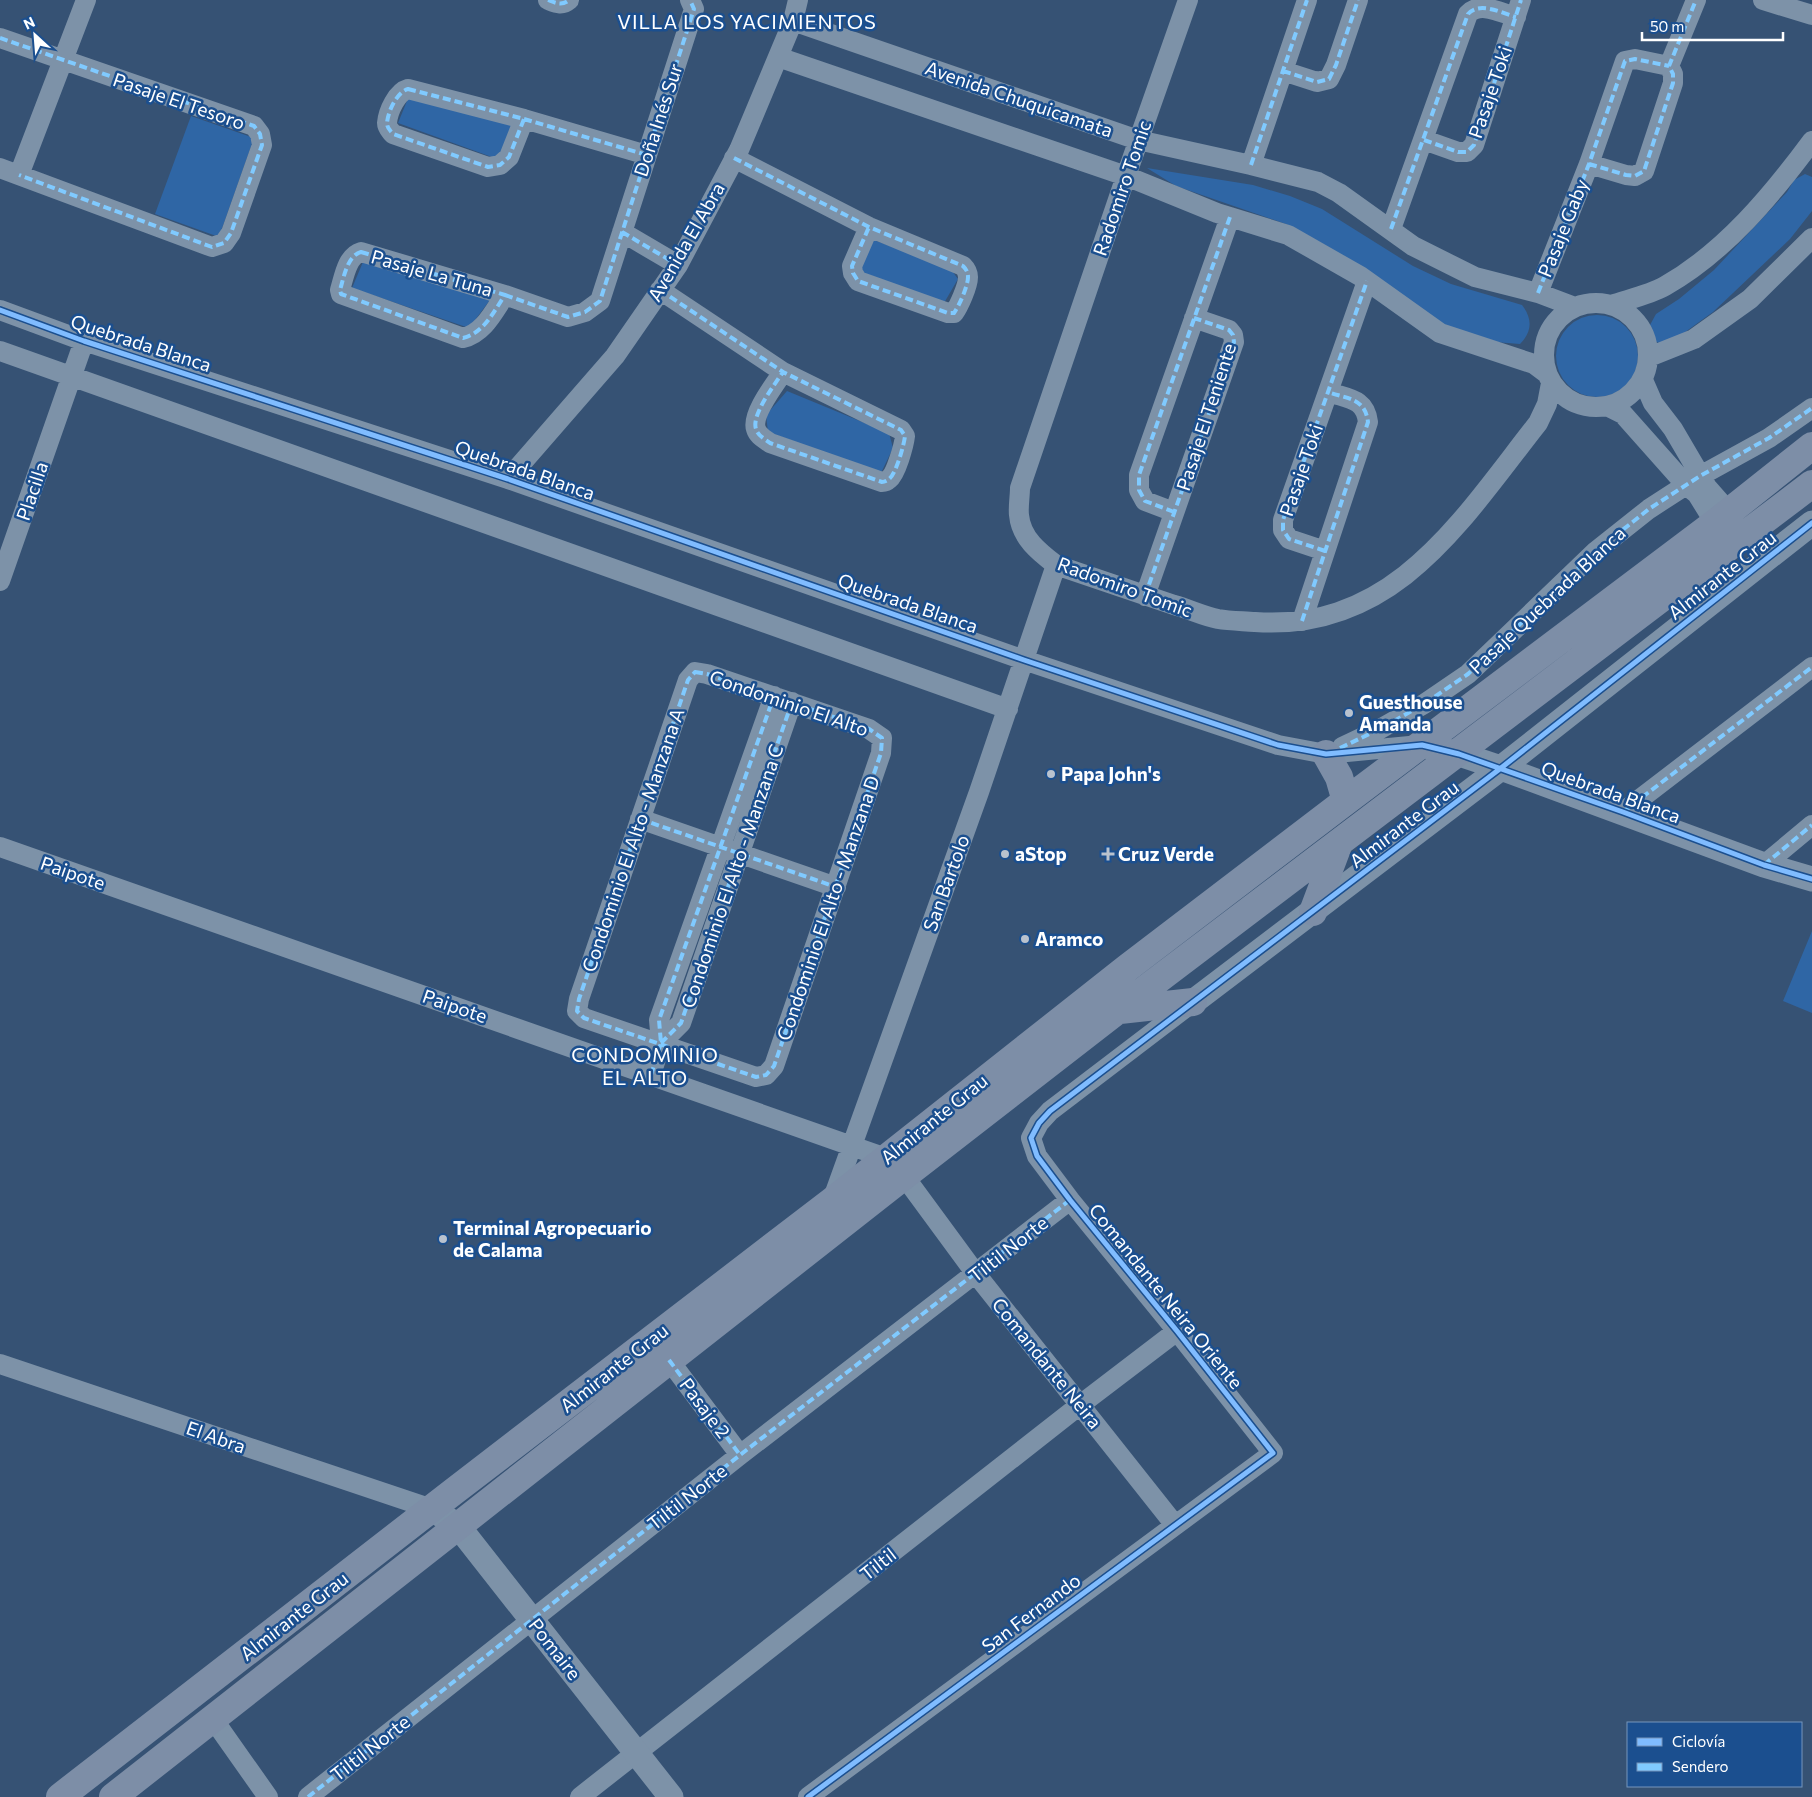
<svg xmlns="http://www.w3.org/2000/svg" width="1812" height="1797" font-family="Commissioner,sans-serif">
  <style>
    .green { fill: #2f66a5 }
    .lines { fill: none; stroke-linecap: round; stroke-linejoin: round }
    .minor { stroke: #7d92a8; stroke-width: 20 }
    .tertiary { stroke: #7d92a8; stroke-width: 25 }
    .primary { stroke: #7d8ea7; stroke-width: 28 }
    .quiet { stroke: #80caff; stroke-width: 4; stroke-dasharray: 8 4; stroke-linecap: butt }
    .cycleway-casing { stroke: #1b4f8f; stroke-width: 8 }
    .cycleway { stroke: #80bcff; stroke-width: 5 }
    .poi-dot { fill: #b9c2ce; stroke: #1b4f8f; stroke-width: 2 }
    .labels { text-anchor: middle; stroke-width: 5; stroke-linejoin: round; paint-order: stroke }
    .street-label { font-size: 19px; fill: #fff; stroke: #1b4f8f }
    .poi-label { font-size: 19px; font-weight: bold; fill: #fff; stroke: #1b4f8f; text-anchor: start }
    .neighbourhood-label { font-size: 20px; letter-spacing: 1px; fill: #fff; stroke: #1b4f8f }
  </style>
  <rect width="100%" height="100%" fill="#365274"/>
  <path class="green" d="M409,96L515,123L500,160L398,123Z
    M191,116L254,138L219,237L155,214Z
    M1147,168L1253,185L1290,196L1322,209L1413,266L1451,284L1522,305C1532,318 1533,331 1520,344L1495,342L1437,322L1323,244L1286,224L1176,186Z
    M1805,174L1812,177V211L1790,239L1713,312L1681,335L1659,343L1652,340L1649,331L1650,325L1656,314L1679,299L1714,270L1787,192L1794,180Z
    M871,239L950,268L958,279L944,303L864,273L859,264Z
    M363,262L493,296L469,328L352,288Z
    M1556 356a41 41 0 1 1 82 0a41 41 0 1 1-82 0Z
    M787,391L889,433L893,448L881,473L768,432L766,415Z
    M1812,931V1013L1783,1001Z"/>
  <g class="lines">
    <path class="minor" d="M548,0C556,3 562,6 569,0
      M1188,0L1126,176L1020,488C1020,496 1018,507 1019,515C1021,538 1039,552 1056,565C1095,578 1135,592 1174,605C1189,609 1203,616 1218,619C1230,621 1243,621 1255,622C1395,632 1462,519 1538,423L1547,404L1551,383
      M1763,0L1812,15
      M793,21L1138,140L1251,165L1318,182L1339,193L1413,246L1475,277L1538,293L1575,307
      M0,38L254,126L260,134L262,145L231,233L224,243L212,247L0,168
      M778,57L1126,176L1217,213L1288,235L1360,276L1440,333L1534,364L1546,373
      M1283,71L1317,82L1329,79L1336,65L1358,0
      M408,89L524,119L509,157L500,165L488,167L393,134C390,130 387,128 387,123C388,111 397,92 408,89Z
      M524,119L647,155
      M1424,140L1458,152H1467L1474,145L1521,0
      M734,158L869,227L963,266C966,269 968,272 968,277C968,286 959,306 954,313H948L858,281L853,273L852,266L869,227
      M1589,164L1626,175L1635,176L1644,171L1673,83V74L1669,66L1696,0
      M1251,165L1307,0
      M19,175L86,0
      M1391,229L1468,14C1480,1 1501,13 1516,17
      M622,232L678,265
      M361,252L505,295C494,311 484,333 463,338L341,294L340,290C344,277 347,256 361,252Z
      M660,290L783,372L901,430L905,436C904,445 896,474 889,479C887,481 884,482 882,482L770,443C765,439 758,436 756,429C751,415 775,384 783,372
      M1538,293L1589,164L1625,61L1635,59L1669,66
      M505,295L568,317L585,312L600,301L694,9L690,0
      M1544 355a52 52 0 1 1 104 0a52 52 0 1 1-104 0Z
      M1611,305C1629,299 1649,295 1665,286C1725,252 1772,195 1812,141
      M0,310L84,341L508,479L1024,660L1278,745L1326,754L1420,745
      M0,351L1008,709
      M1649,357L1694,339L1750,299L1812,238
      M1643,380L1653,403L1673,429L1707,487L1729,512
      M1609,407L1623,414L1687,486L1697,494L1715,523
      M508,479L615,356L678,265L739,150L793,21L798,0
      M1174,512L1145,501L1139,490V475L1230,217
      M1325,551L1289,539L1283,530V520L1367,281
      M0,581L84,341
      M1145,596L1234,342L1233,335L1229,330L1194,318
      M1302,621L1368,422C1365,398 1348,399 1328,392
      M695,672L707,674L869,729L882,738L881,753L774,1066L766,1075L756,1077L584,1018L577,1011L579,999L688,680Z
      M1342,747L1380,729L1424,704L1468,674L1596,551L1649,509L1700,476L1769,438L1812,408
      M1623,812L1812,667
      M640,819L836,887
      M0,847L886,1158L904,1176L976,1274L1175,1525
      M1764,865L1812,825
      M661,1043L681,1023L792,702
      M651,1075L661,1043L659,1020L774,696
      M832,1201L979,792L1056,565
      M669,1360L740,1455
      M0,1364L432,1509
      M213,1719L268,1797
      M308,1797L740,1455L1070,1200
      M580,1797L1080,1405L1177,1331
      M808,1797L1273,1453L1177,1331L1070,1200L1037,1156L1031,1138L1039,1123L1050,1111L1193,1002"/>
    <path class="tertiary" d="M1422,745L1459,754L1501,768L1764,865L1812,879
      M1193,1002L1501,768L1812,523
      M432,1509L458,1526L671,1797"/>
    <path class="primary" d="M1326,754L1339,777L1346,801
      M1313,912L1339,843
      M1120,1010L1193,1002
      M60,1797L453,1492L832,1201L1127,968L1346,801L1715,523L1812,446
      M113,1797L904,1176L1118,1010L1812,484"/>
    <path class="quiet" d="M548,0C556,3 562,6 569,0
      M0,38L254,126L260,134L262,145L231,233L224,243L212,247L19,175
      M1283,71L1317,82L1329,79L1336,65L1358,0
      M408,89L524,119L509,157L500,165L488,167L393,134C390,130 387,128 387,123C388,111 397,92 408,89Z
      M524,119L647,155
      M1424,140L1458,152H1467L1474,145L1521,0
      M734,158L869,227L963,266C966,269 968,272 968,277C968,286 959,306 954,313H948L858,281L853,273L852,266L869,227
      M1589,164L1626,175L1635,176L1644,171L1673,83V74L1669,66L1696,0
      M1251,165L1307,0
      M1391,229L1468,14C1480,1 1501,13 1516,17
      M622,232L678,265
      M361,252L505,295C494,311 484,333 463,338L341,294L340,290C344,277 347,256 361,252Z
      M660,290L783,372L901,430L905,436C904,445 896,474 889,479C887,481 884,482 882,482L770,443C765,439 758,436 756,429C751,415 775,384 783,372
      M1538,293L1589,164L1625,61L1635,59L1669,66
      M505,295L568,317L585,312L600,301L694,9L690,0
      M1174,512L1145,501L1139,490V475L1230,217
      M1325,551L1289,539L1283,530V520L1367,281
      M1145,596L1234,342L1233,335L1229,330L1194,318
      M1302,621L1368,422C1365,398 1348,399 1328,392
      M695,672L707,674L869,729L882,738L881,753L774,1066L766,1075L756,1077L584,1018L577,1011L579,999L688,680Z
      M1340,748L1380,729L1424,704L1468,674L1596,551L1649,509L1700,476L1769,438L1812,408
      M1623,812L1812,667
      M640,819L836,887
      M1764,865L1812,825
      M661,1043L681,1023L792,702
      M651,1075L661,1043L659,1020L774,696
      M669,1360L740,1455
      M308,1797L740,1455L1070,1200"/>
    <g class="cycleway-casing">
      <path id="cycleway" d="M0,310L84,341L508,479L1024,660L1278,745L1326,754L1422,745L1459,754L1623,812L1764,865L1812,879
        M808,1797L1273,1453L1177,1331L1070,1200L1037,1156L1031,1138L1039,1123L1050,1111L1501,768L1812,523"/>
    </g>
    <use href="#cycleway" class="cycleway"/>
  </g>
  <g class="poi-dot">
    <circle cx="1349" cy="713" r="5"/>
    <circle cx="1051" cy="774" r="5"/>
    <circle cx="1005" cy="854" r="5"/>
    <path d="M1105.5 846.5h5v5h5v5h-5v5h-5v-5h-5v-5h5z"/>
    <circle cx="1025" cy="939" r="5"/>
    <circle cx="443" cy="1239" r="5"/>
  </g>
  <g class="labels">
    <g class="street-label">
      <text transform="translate(1490 92) rotate(-71)" y="7">Pasaje Toki</text>
      <text transform="translate(1019 99) rotate(19)" y="7">Avenida Chuquicamata</text>
      <text transform="translate(179 101) rotate(19)" y="7">Pasaje El Tesoro</text>
      <text transform="translate(658 120) rotate(-72)" y="7">Doña Inés Sur</text>
      <text transform="translate(1122 188) rotate(-71)" y="7">Radomiro Tomic</text>
      <text transform="translate(1563 228) rotate(-68)" y="7">Pasaje Gaby</text>
      <text transform="translate(686 242) rotate(-60)" y="7">Avenida El Abra</text>
      <text transform="translate(432 273) rotate(16)" y="7">Pasaje La Tuna</text>
      <text transform="translate(141 343) rotate(18)" y="7">Quebrada Blanca</text>
      <text transform="translate(1206 417) rotate(-72)" y="7">Pasaje El Teniente</text>
      <text transform="translate(525 470) rotate(19)" y="7">Quebrada Blanca</text>
      <text transform="translate(1301 470) rotate(-71)" y="7">Pasaje Toki</text>
      <text transform="translate(32 491) rotate(-71)" y="7">Placilla</text>
      <text transform="translate(1722 575) rotate(-38)" y="7">Almirante Grau</text>
      <text transform="translate(1125 587) rotate(20)" y="7">Radomiro Tomic</text>
      <text transform="translate(1547 600) rotate(-43)" y="7">Pasaje Quebrada Blanca</text>
      <text transform="translate(908 603) rotate(19)" y="7">Quebrada Blanca</text>
      <text transform="translate(789 703) rotate(19)" y="7">Condominio El Alto</text>
      <text transform="translate(1611 792) rotate(20)" y="7">Quebrada Blanca</text>
      <text transform="translate(1404 824) rotate(-37)" y="7">Almirante Grau</text>
      <text transform="translate(633 840) rotate(-71)" y="7">Condominio El Alto - Manzana A</text>
      <text transform="translate(73 873) rotate(19)" y="7">Paipote</text>
      <text transform="translate(732 876) rotate(-71)" y="7">Condominio El Alto - Manzana C</text>
      <text transform="translate(946 883) rotate(-70)" y="7">San Bartolo</text>
      <text transform="translate(828 908) rotate(-71)" y="7">Condominio El Alto - Manzana D</text>
      <text transform="translate(455 1006) rotate(19)" y="7">Paipote</text>
      <text transform="translate(934 1119) rotate(-39)" y="7">Almirante Grau</text>
      <text transform="translate(1008 1249) rotate(-38)" y="7">Tiltil Norte</text>
      <text transform="translate(1166 1296) rotate(51)" y="7">Comandante Neira Oriente</text>
      <text transform="translate(1047 1363) rotate(51)" y="7">Comandante Neira</text>
      <text transform="translate(614 1368) rotate(-38)" y="7">Almirante Grau</text>
      <text transform="translate(705 1408) rotate(53)" y="7">Pasaje 2</text>
      <text transform="translate(216 1437) rotate(19)" y="7">El Abra</text>
      <text transform="translate(687 1497) rotate(-38)" y="7">Tiltil Norte</text>
      <text transform="translate(878 1564) rotate(-38)" y="7">Tiltil</text>
      <text transform="translate(1031 1613) rotate(-37)" y="7">San Fernando</text>
      <text transform="translate(294 1616) rotate(-38)" y="7">Almirante Grau</text>
      <text transform="translate(555 1649) rotate(52)" y="7">Pomaire</text>
      <text transform="translate(370 1748) rotate(-38)" y="7">Tiltil Norte</text>
    </g>
    <g class="poi-label">
      <text x="1359" y="709">Guesthouse<tspan x="1359" dy="22">Amanda</tspan></text>
      <text x="1061" y="781">Papa John's</text>
      <text x="1015" y="861">aStop</text>
      <text x="1118" y="861">Cruz Verde</text>
      <text x="1035" y="946">Aramco</text>
      <text x="453" y="1235">Terminal Agropecuario<tspan x="453" dy="22">de Calama</tspan></text>
    </g>
    <g class="neighbourhood-label">
      <text x="747" y="29">VILLA LOS YACIMIENTOS</text>
      <text x="645" y="1062">CONDOMINIO<tspan x="645" dy="23">EL ALTO</tspan></text>
    </g>
  </g>
  <rect x="1627" y="1722" width="175" height="65" fill="#1b4f8f" stroke="#7695bc"/>
  <rect x="1637" y="1738" width="25" height="8" fill="#80bcff" stroke="#7695bc"/>
  <text x="1672" y="1747" font-size="15" fill="#ffffff">Ciclovía</text>
  <rect x="1637" y="1763" width="25" height="8" fill="#80caff" stroke="#7695bc"/>
  <text x="1672" y="1772" font-size="15" fill="#ffffff">Sendero</text>
  <g transform="translate(35 35) rotate(334)" stroke="#1b4f8f" stroke-width="4" paint-order="stroke">
  <path d="M0-4L9 19L0 12L-9 19Z" fill="#ffffff"/>
  <text y="-8" font-size="14" font-weight="bold" text-anchor="middle" fill="#ffffff">N</text>
  </g>
  <path d="M1642 32v8h141v-8" fill="none" stroke="#ffffff" stroke-width="2.5"/>
  <text x="1650" y="32" font-size="15" fill="#ffffff" stroke="#1b4f8f" stroke-width="4" paint-order="stroke">50 m</text>
</svg>
